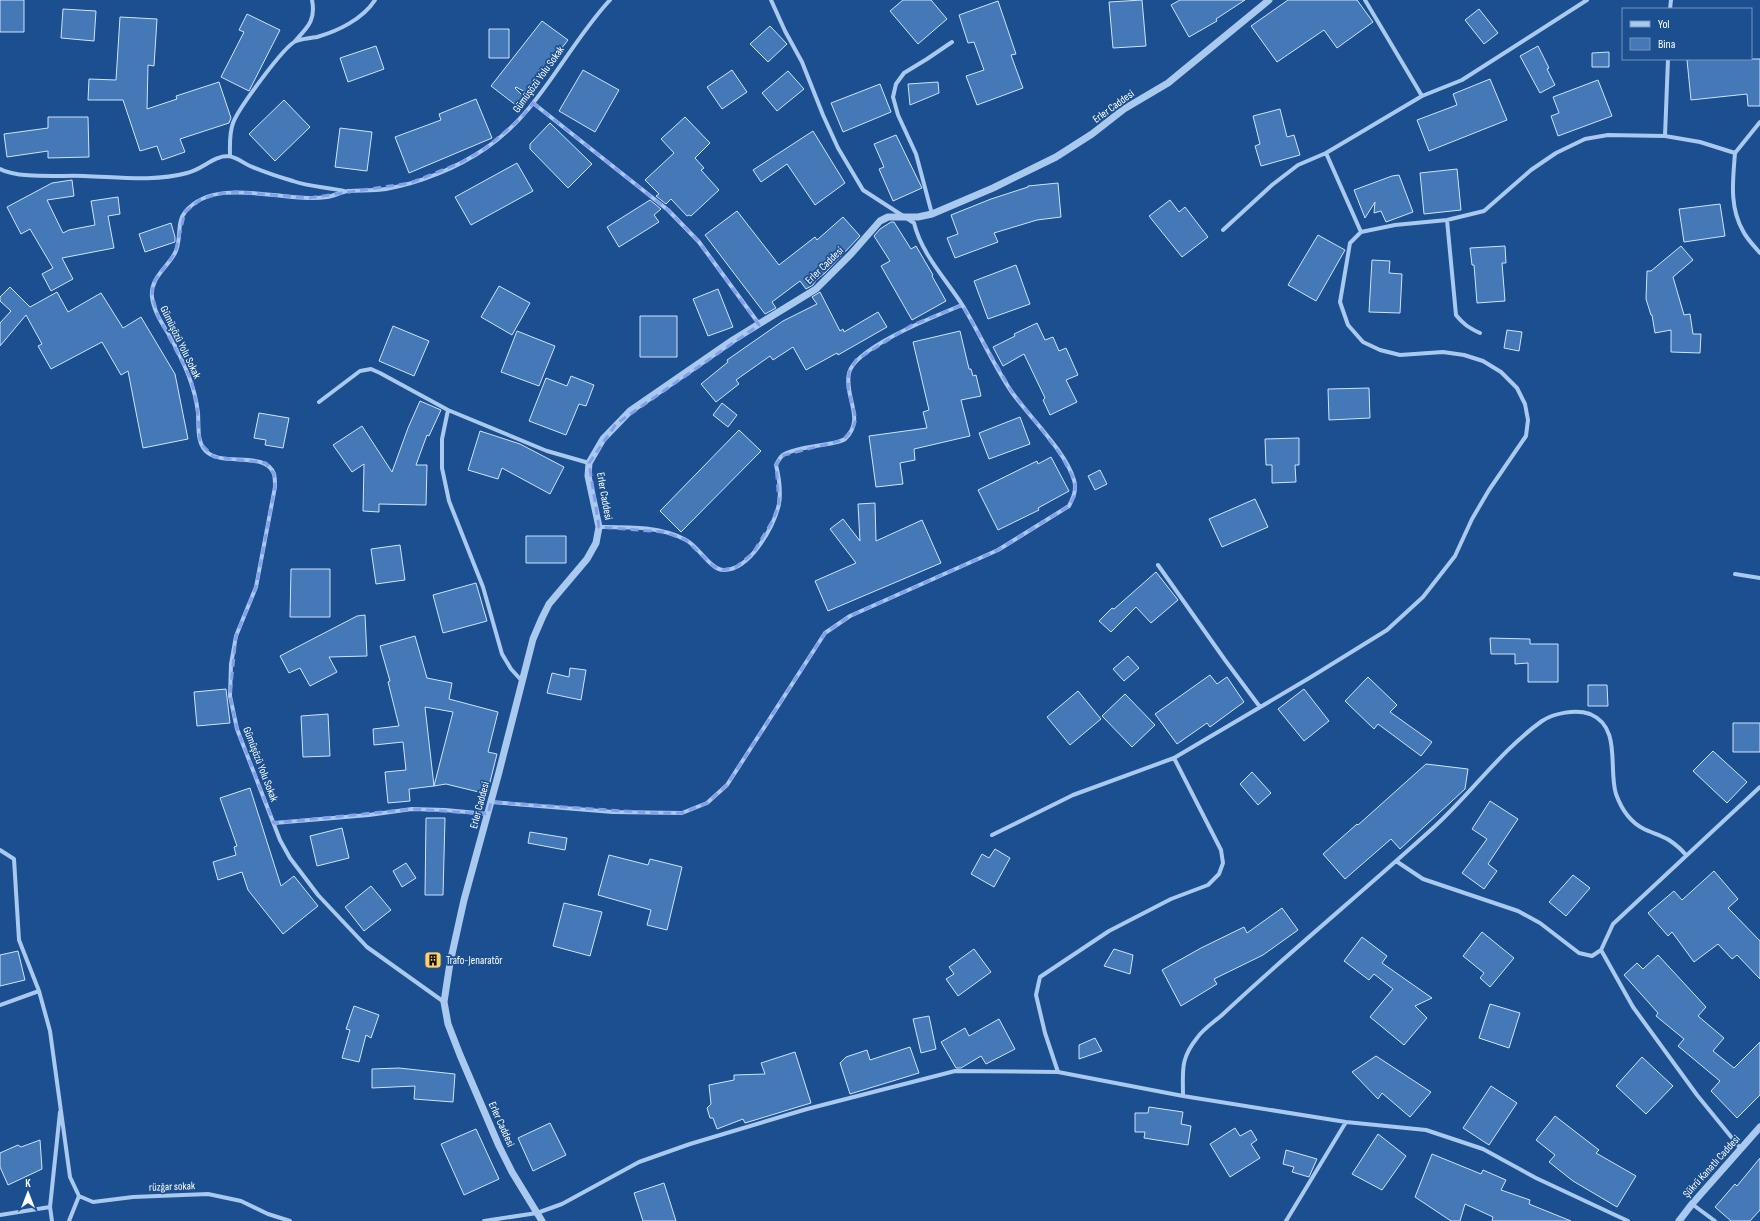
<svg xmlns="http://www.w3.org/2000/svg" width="1760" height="1221" font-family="'Sofia Sans Condensed',sans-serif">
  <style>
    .building { fill: #4478b7; stroke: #cfe3fa }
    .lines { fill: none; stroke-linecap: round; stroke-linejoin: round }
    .minor { stroke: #a9c9ee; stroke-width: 4 }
    .tertiary { stroke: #a9c9ee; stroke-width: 7 }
    .marked { fill: none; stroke: #839eea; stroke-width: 3; stroke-dasharray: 8 5; stroke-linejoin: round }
    .labels { text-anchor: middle; stroke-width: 3.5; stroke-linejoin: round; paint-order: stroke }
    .street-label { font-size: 11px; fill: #fff; stroke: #1b4f8f }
    .poi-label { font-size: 11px; fill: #fff; stroke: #1b4f8f; text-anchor: start }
  </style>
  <rect width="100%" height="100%" fill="#1b4f8f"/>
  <path class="building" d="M0,0H24V32H0Z
    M903,0H931L947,19L918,44L890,11Z
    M1142,0L1146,46L1113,48L1109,2Z
    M1180,0H1245L1216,19L1217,21L1189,37L1171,5Z
    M1288,0H1357L1373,22L1337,48L1324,30L1277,62L1251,26Z
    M998,1L1016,54L1011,55L1023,88L977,105L966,76L984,70L974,42L968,43L959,15Z
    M63,9L96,11L94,41L61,38Z
    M1479,9L1498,33L1484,44L1465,20Z
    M247,14L280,30L249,91L221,77L244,32L239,30Z
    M120,17L157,19L154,66L148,65L147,109L177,99L176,96L219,82L231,118L229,123L180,139L185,152L162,160L157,146L140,151L123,100H88L89,79L116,80Z
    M542,21L568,40L527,93L516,87L515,88L524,97L517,106L491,86Z
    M770,26L787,44L768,62L750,44Z
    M489,29H509V58H489Z
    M376,46L384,69L348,82L340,58Z
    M1538,46L1549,68L1547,69L1555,85L1540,93L1520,56Z
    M1609,52V67H1592V53Z
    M1694,59H1760V106H1748L1747,94L1691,100L1687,60Z
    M583,70L619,90L595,132L559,111Z
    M732,70L747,92L722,109L707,87Z
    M788,71L804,89L777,111L762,93Z
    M1490,79L1507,120L1429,151L1417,120L1457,105L1453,94Z
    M1598,80L1612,116L1558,136L1551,116L1559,113L1553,97Z
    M938,82L939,93L910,105L908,84Z
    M880,84L891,112L843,132L831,103Z
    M476,99L492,138L409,173L395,137L441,120L439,114Z
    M284,100L310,127L275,161L249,134Z
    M1280,109L1287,137L1294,135L1300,155L1261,166L1255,146L1260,144L1253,116Z
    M48,117H88L89,157L48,158V151L7,157L4,134L48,128Z
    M685,117L710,143L695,158L704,168L701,170L719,190L691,216L689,215L687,216L671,199L666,204L656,196L659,194L645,180L674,153L661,139Z
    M550,123L592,164L568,188L530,149V144Z
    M340,128L372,132L367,171L335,167Z
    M813,131L845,183L815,205L787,164L761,182L753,170Z
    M896,135L922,188L893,201L879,169L884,167L874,144Z
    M517,163L533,191L471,225L455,197Z
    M1457,169L1461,210L1424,214L1420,173Z
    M1399,175L1413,212L1386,222L1381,211L1374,213L1375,202L1365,218L1354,190L1392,176Z
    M72,180L74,196L47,200L63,233L69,230L95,225L91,201L118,197L120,214L108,216L114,248L62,258L73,279L51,291L42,274L53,268L30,229L21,234L7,207L52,183Z
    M1058,183L1061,217L1037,220L994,233L998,242L955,258L947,238L958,234L951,215L991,199L1028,187V186Z
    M650,200L661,209L654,215L659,222L619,247L607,227Z
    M1170,200L1179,212L1185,207L1208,237L1182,257L1149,216Z
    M1720,204L1725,236L1684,242L1679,209Z
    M737,211L779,265L815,237L817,240L843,217L860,236L825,273L815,281V282L813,285L806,289L800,281L772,302L776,308L765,314L705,235Z
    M891,222H894L911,249L916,246L933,275L932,276L946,301L912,320L881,266L890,261L874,236L880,229Z
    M171,223L175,237V242L145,252L139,234Z
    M1318,235L1345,250L1316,301L1288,285Z
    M1505,246L1506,263H1502L1505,301L1477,303L1474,265H1472L1470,248Z
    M1681,246L1693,260L1673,277L1684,315L1690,314L1693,334H1701L1700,353L1671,352V330L1655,333L1652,315H1651L1646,299L1647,271H1651Z
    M1372,260L1390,261L1389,273L1402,274L1400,313L1369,312Z
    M1016,265L1030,304L988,319L974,281Z
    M499,286L530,303L512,335L481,317Z
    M10,287L30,307L57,292L68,312L101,293L123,328L141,317L175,374L188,439L143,448L128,371L121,375L102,342L51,369L38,346L42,344L26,315L0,346V323L11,311L0,301V297Z
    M718,289L733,327L708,336L693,299Z
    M820,292L840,331L843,329L844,332L878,312L887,327L838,355L837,353L806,370L793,347L773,360L770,356L736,380L739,384L716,402L701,384L728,362L727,360L783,321L817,304L812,297Z
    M640,316H677V357H640Z
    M1037,323L1045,340L1053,337L1059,351L1066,348L1078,375L1066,380L1077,402L1050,415L1043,400L1045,398L1024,354L1003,366L993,347L1015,336L1014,334Z
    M393,326L429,341L414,376L379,361Z
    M1507,330L1522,332L1519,351L1504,348Z
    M517,331L555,346L539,386L501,372Z
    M960,331L969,369H971L973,376L976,375L981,396L961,400L970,436L914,449L915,460L900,463L903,484L876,487L869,436L927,428L923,412L929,410L913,342Z
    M571,376L594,385L586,406L579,404L566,435L529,421L546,378L567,386Z
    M1369,388L1370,418L1329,420L1328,389Z
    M420,401L441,410L429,436L427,435L416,465H427L426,505L379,504V512L363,511L364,464L352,472L333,445L362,426L392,472L408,428Z
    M722,403L737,415L728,427L713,415Z
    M259,413L289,418L283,448L265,445L266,440L254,438Z
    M1020,417L1030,444L989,459L979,433Z
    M739,430L761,451L681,532L660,511Z
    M480,431L520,444L564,467L550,494L502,468L498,479L468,470Z
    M1299,438V465H1295L1296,482L1272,483V465H1266L1265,439Z
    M1051,457L1069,491L1038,508L1039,510L998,530L978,490L1037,461L1038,464Z
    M1100,470L1107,484L1095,490L1088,476Z
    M1255,499L1268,527L1222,547L1209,519Z
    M875,503L876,541L922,520L941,563L828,611L815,581L856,563L830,529L843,519L860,541L858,504Z
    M526,536H566V563H526Z
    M400,545L405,580L376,584L371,549Z
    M291,569H330V617H290Z
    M1156,572L1178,600L1151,623L1136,607L1111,632L1099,621L1112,608L1114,609Z
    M476,583L487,621L443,633L433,595Z
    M365,615L367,656L329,657L337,672L310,686L300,668L289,673L280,656L357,616Z
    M415,636L427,678L452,683L449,699L498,712L488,752L497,754L487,794L446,784L434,786L453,712L425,707L434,786L409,789L410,801L388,803L385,772L406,770L403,742L374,745L373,729L399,726L388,682L390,681L380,646Z
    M1490,638L1530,639V644H1558V682H1528V663L1515,664V654H1491Z
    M1128,656L1139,668L1124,681L1113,669Z
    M570,668L586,670L581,700L547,693L552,673L569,677Z
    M1210,675L1217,684L1227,677L1244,702L1210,727L1207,723L1177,744L1155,714Z
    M1368,677L1397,705L1390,712L1432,742L1421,756L1378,724L1374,729L1345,701Z
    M1588,685H1607L1608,706H1588Z
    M226,689L230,723L197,726L194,692Z
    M1304,689L1329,721L1304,741L1278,709Z
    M1078,691L1101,719L1070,745L1047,717Z
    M1125,694L1155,725L1132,747L1102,716Z
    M328,714L330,756L303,757L301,716Z
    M1733,723H1760V752H1733Z
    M1713,751L1747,782L1727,803L1693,771Z
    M1426,764L1468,769L1465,789L1400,849L1391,839L1345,879L1323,854L1357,824L1358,825Z
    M1252,772L1271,793L1258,805L1240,784Z
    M250,788L281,886L294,876L318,906L283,934L248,890L242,872L218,880L213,862L236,855L234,847L237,846L220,798Z
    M1490,801L1518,819L1488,864L1497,871L1484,889L1462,873L1487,839L1472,829Z
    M426,818H445L443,895H425Z
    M342,828L349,858L317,866L310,836Z
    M530,832L567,838L565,850L528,843Z
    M995,849L1010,858L994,887L971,874L982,854L989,858Z
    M609,855L648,865L650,859L682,867L667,930L647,925L651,910L598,895Z
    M406,863L416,878L402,887L393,871Z
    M1714,871L1738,899L1728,908L1760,941V979L1737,955L1732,959L1718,944L1694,962L1672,932L1668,936L1648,913L1674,891L1682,900Z
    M1573,875L1590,888L1566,916L1549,902Z
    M371,886L391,910L364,931L345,907Z
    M564,903L602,912L590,956L553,946Z
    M1282,908L1298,930L1263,955L1214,979L1217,984L1181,1006L1162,970L1201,948L1244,927L1247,933Z
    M1482,932L1514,958L1490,987L1480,978L1484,973L1463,956Z
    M1362,937L1387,956L1382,963L1432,998L1415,1006L1427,1018L1404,1045L1370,1017L1393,989L1374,974L1369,980L1344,961Z
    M974,949L991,972L958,996L946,979L954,974L949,967Z
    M1114,949L1133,955L1130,974L1104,966Z
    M18,951L25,980L0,986V955Z
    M1658,955L1706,1007L1698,1016L1724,1038L1713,1051L1734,1068L1760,1042V1095L1737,1118L1711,1091L1720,1081L1678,1046L1684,1039L1656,1016L1658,1013L1624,975L1637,963L1643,969Z
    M1490,1004L1520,1013L1509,1048L1479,1038Z
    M354,1006L379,1015L371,1038L366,1035L359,1062L342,1058L350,1030L346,1029Z
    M929,1016L936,1049L921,1053L913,1019Z
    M999,1019L1015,1049L986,1064L981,1056L961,1068H956L941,1042L965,1028L969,1036Z
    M1095,1038L1102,1051L1079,1059V1045Z
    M910,1047L919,1073L850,1094L840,1063L846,1057L867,1050L870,1060Z
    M795,1052L811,1103L745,1123L743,1119L717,1129L713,1118H710L707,1108L711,1104L709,1085L734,1080V1075L765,1074L761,1063Z
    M1376,1056L1431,1092L1410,1117L1382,1093L1378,1099L1352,1072Z
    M1642,1057L1673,1086L1646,1114L1616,1086Z
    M399,1068L455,1074L453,1102L414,1099L415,1086L372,1088V1069Z
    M1491,1086L1517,1103L1489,1145L1463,1128Z
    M1149,1107L1183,1112L1181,1124L1191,1126L1188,1145L1144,1138L1145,1132H1135V1113H1148Z
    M1555,1116L1599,1150L1596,1153L1636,1176L1617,1207L1573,1181L1549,1162L1555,1155L1536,1140Z
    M550,1123L566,1155L533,1171L518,1138Z
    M1235,1128L1240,1136L1251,1130L1257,1140L1251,1144L1260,1158L1230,1177L1210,1144Z
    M476,1129L499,1179L464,1195L441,1144Z
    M1378,1134L1406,1156L1382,1190L1352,1174Z
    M40,1140L42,1169L8,1185L0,1167V1153L18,1145L21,1147Z
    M1286,1150L1317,1159L1309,1177L1292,1172L1294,1167L1283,1164Z
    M1432,1154L1481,1174L1483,1170L1506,1180L1501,1190L1530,1200L1529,1204L1571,1221H1492L1493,1217L1465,1204L1460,1221H1451L1415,1197Z
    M1760,1158V1210L1750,1221H1731L1715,1207L1735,1184L1737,1186Z
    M664,1183L676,1221H643L634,1193Z"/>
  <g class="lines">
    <path class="minor" d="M1365,0L1422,96
      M1670,9L1671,0
      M295,41C308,27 316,20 312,0
      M533,103L668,210L699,242L759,324
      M1665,136L1668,59
      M1326,153L1361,232
      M1735,153L1760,122
      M230,156C230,145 229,134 233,123C238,109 284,46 296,41C302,39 310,38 317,37C338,31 363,19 375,0
      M0,169C17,179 63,175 84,176C118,177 154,182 187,173C202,170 213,156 228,156C237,157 243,163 250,166C264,172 279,177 293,181C309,187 328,187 344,191
      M932,214L916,154L898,115L893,97L896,84L904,73L927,59L952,42
      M1447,220L1456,315C1463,324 1469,328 1480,333
      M1223,230L1272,185L1298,165L1326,153L1422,96L1462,80L1587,0
      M319,402L360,371L371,369L380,373L448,410L547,451L589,463
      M448,410L442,439V468L449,501L483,587L502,654L511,669L522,681
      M599,527C628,527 660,526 686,540C698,546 710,569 723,570C750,571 774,526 779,504C781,492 779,477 776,465C778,461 780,457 783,455C793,448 820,446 833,443C837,442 842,441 845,439C866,419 844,398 849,373C855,347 938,315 962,305
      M1158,565L1225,660L1260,707
      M1735,574L1760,578
      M491,802L613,812L682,813L707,803L727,785L825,633L850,616L998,550L1069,506C1073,498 1077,490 1074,480C1065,450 1029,417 1011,391C993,364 980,334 963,306C946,279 922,255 914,223L863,190L838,148L823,115L802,62L785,31L771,0
      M274,823L369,815L412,809L445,810L488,814
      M992,835L1073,795L1174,758L1311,677L1387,630L1423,597L1455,556L1472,519L1489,490L1526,436L1528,420L1525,404L1517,388L1501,372L1483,361L1464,355L1443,352L1400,355L1380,350L1363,342L1348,325L1340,302L1350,243L1361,232L1395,225L1447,220L1484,211L1531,170L1556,153L1585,139L1608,135L1665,136L1700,142L1735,153C1733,180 1729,206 1743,231C1747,239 1754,246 1760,253
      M0,850L14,859L19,940L39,991L50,1031L70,1177L79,1196
      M1396,861L1423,879L1518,911L1540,923L1579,953L1592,956L1601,950L1613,924L1760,787
      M1601,950L1633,1007L1697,1095L1741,1149
      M444,1002L367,947L318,895L290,858L280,840L237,729L230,696L231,664L236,636L256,587L275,487C275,483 275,477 274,474C266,451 225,466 208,453C196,444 199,426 198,413C195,386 184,363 172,340C164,326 154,313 152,297C150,278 167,268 175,253C182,240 176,223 185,212C216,174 286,204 327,197C334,196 341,192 348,191C361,190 373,191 386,189C420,183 457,168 486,148C539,113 567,46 610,0
      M0,1005L39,991
      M1058,1072L1045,1033L1036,995L1040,977L1109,931L1171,899L1208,885L1219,874L1223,863L1221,850L1174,758
      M1183,1096C1183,1071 1180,1059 1197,1038C1203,1029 1214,1022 1222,1015C1240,998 1258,982 1276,966C1328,920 1381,875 1432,829C1470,795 1500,751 1542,721C1554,713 1576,709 1590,714C1622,727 1608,769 1616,794C1621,808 1630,822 1644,829C1652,833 1661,835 1669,840C1675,844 1681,849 1686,855
      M1692,1204L1715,1221
      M0,1215L50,1207
      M52,1221L50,1207L60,1112
      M69,1221L79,1196L93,1202L133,1197L208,1194L241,1201L268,1214L290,1221
      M484,1221L537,1213L562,1204L639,1162L690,1144L807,1109L955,1071L1058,1072L1183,1096L1346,1122L1426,1130L1483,1149L1536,1178L1628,1221
      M1286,1221L1346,1122"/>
    <path class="tertiary" d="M542,1221L512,1172L499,1146L460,1055L448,1024L444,1002L450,963L464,900L499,772L533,639L542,618L549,604L587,559L596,543L599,527L588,476L589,463L603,439L630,411L733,340L816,289L851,254L880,221L888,217H918L932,214L993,188L1056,157L1092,134L1124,109L1168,83L1269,0
      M1679,1221L1692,1204L1760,1127"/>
  </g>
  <path class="marked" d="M533,103L668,210L699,242L759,325L616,424L589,463L599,527L664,532L686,540L713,566L723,570L736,567L753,553L773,520L779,503L776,465L781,456L843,440L853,428L856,419L848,388L849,372L856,360L912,325L962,305L1011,390L1061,455L1075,481V495L1069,506L998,550L850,616L825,633L727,785L707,803L682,813H653L491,802L488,814L412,809L274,823L237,729L230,696L236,636L256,587L275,487L274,474L266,463L214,457L200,443L197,405L191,379L158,316L152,295L153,283L175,253L185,212L200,200L217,194L237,192L309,198L410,183L460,163L486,148L522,117Z"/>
  <defs>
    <g id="building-square" transform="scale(0.9)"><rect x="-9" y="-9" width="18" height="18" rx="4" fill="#ffd166" stroke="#1b4f8f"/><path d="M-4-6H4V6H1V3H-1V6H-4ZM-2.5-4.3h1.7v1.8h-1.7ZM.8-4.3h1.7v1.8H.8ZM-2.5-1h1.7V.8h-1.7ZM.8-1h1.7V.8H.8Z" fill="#111"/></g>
  </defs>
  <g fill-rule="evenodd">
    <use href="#building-square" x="433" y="960"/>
  </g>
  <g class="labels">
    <g class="street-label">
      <text transform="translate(538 79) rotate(-54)" y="4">Gümüşözü Yolu Sokak</text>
      <text transform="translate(1113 106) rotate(-36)" y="4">Erler Caddesi</text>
      <text transform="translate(824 265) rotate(-44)" y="4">Erler Caddesi</text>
      <text transform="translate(181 342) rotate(64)" y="4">Gümüşözü Yolu Sokak</text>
      <text transform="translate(605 496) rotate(80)" y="4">Erler Caddesi</text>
      <text transform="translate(261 764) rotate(69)" y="4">Gümüşözü Yolu Sokak</text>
      <text transform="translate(479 805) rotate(-75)" y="4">Erler Caddesi</text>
      <text transform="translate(502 1124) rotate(66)" y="4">Erler Caddesi</text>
      <text transform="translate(1711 1166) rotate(-48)" y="4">Şükrü Kanatlı Caddesi</text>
      <text transform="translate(172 1186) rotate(-2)" y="4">rüzğar sokak</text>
    </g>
    <g class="poi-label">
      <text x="446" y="964">Trafo-Jenaratör</text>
    </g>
  </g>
  <rect x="1622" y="8" width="130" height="52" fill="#1b4f8f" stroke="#7695bc"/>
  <rect x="1630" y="21" width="20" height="6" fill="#a9c9ee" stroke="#7695bc"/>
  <text x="1658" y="28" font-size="12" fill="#ffffff">Yol</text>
  <rect x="1630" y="38" width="20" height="12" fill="#4478b7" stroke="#7695bc"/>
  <text x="1658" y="48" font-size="12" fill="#ffffff">Bina</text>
  <g transform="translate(28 1193)" stroke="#1b4f8f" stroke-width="3" paint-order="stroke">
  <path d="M0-3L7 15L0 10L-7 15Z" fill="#ffffff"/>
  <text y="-6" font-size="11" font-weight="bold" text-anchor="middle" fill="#ffffff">K</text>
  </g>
</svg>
